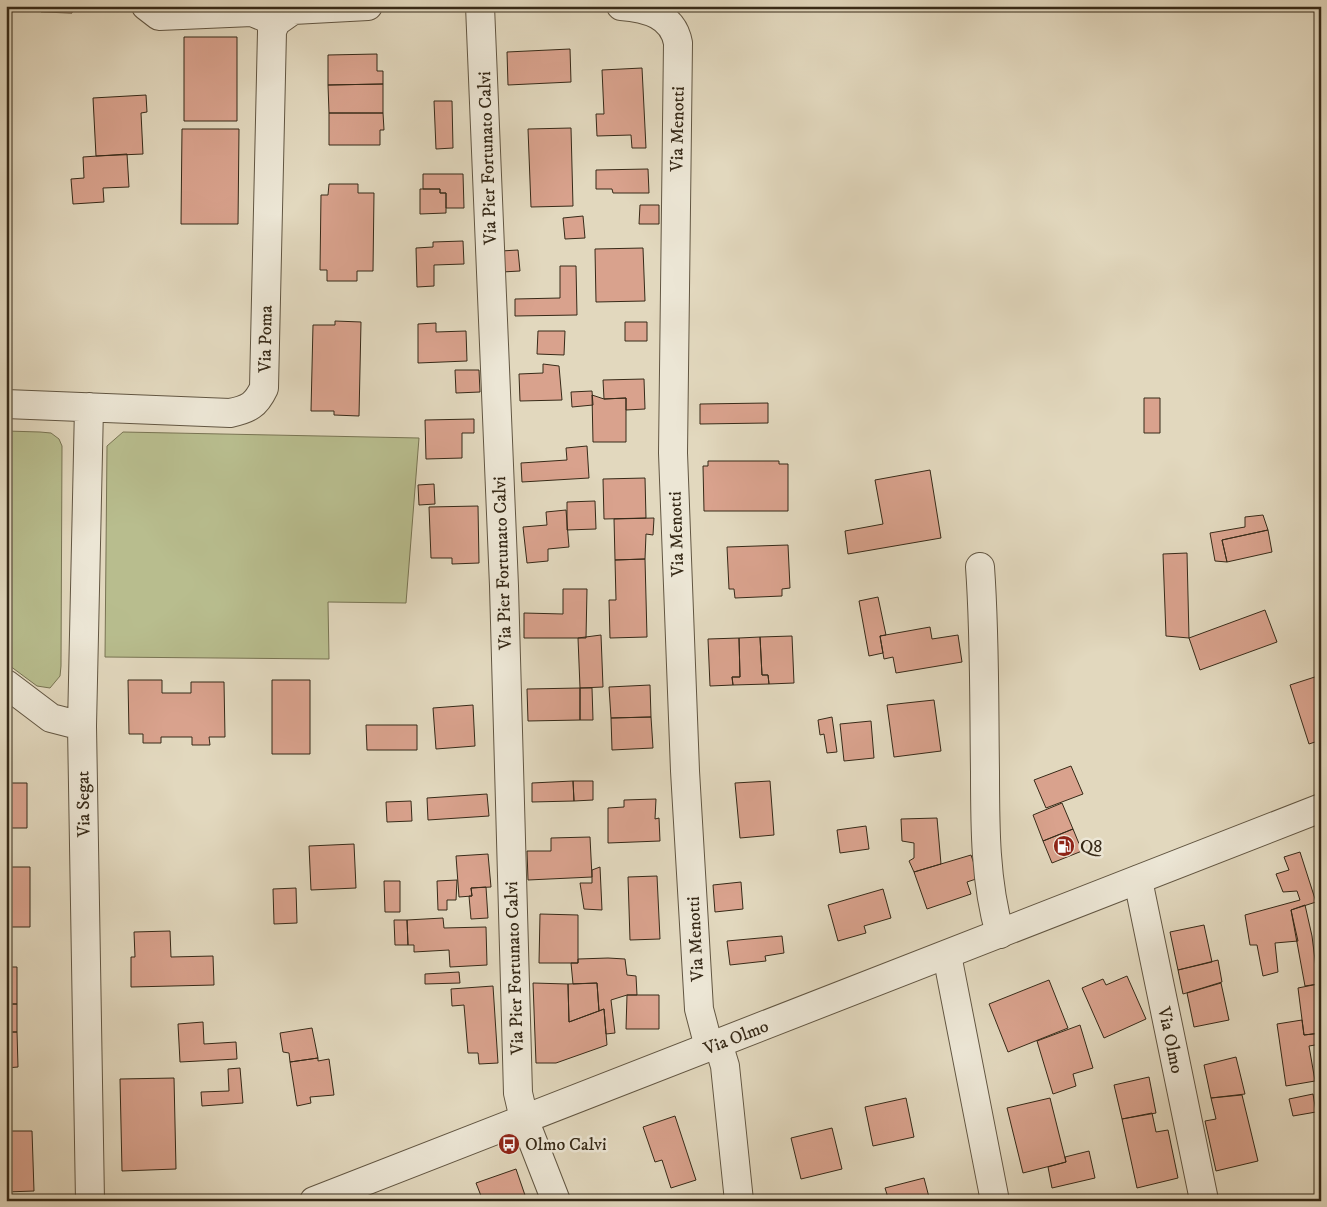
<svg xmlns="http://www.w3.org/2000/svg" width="1327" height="1207" font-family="'IM FELL DW Pica',serif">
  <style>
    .green { fill: #b8bd8e; stroke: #787453 }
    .building { fill: #d9a28d; stroke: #372a18 }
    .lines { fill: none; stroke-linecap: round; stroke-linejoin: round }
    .minor-casing { stroke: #625642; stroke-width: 30 }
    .tertiary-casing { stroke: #625642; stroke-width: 30 }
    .minor { stroke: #ece6d5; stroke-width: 28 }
    .tertiary { stroke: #ece6d5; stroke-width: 28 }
    .labels { text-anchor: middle; stroke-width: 5; stroke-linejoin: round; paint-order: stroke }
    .street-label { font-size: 18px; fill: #372a18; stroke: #ece6d5 }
    .poi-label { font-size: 18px; fill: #372a18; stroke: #ece6d5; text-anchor: start }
  </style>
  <rect width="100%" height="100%" fill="#e2d8be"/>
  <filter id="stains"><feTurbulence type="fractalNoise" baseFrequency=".004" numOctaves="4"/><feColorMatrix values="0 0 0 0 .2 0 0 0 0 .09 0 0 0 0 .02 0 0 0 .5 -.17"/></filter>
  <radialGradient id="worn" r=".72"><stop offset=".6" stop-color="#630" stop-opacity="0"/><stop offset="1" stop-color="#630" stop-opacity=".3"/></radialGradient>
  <path class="green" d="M6,431L40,432L51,433L59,439L62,446L61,666L60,676L50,688L37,686L6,663Z
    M123,432L419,438L406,603L328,602L329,659L105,657L107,446Z"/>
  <path class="building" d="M41,6H73L72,13L41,12Z
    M184,37H237V121H184Z
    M570,49L571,82L508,85L507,52Z
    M377,54V71H383V84L328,85V55Z
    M642,68L646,148H632L631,135L597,136L596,114H604L602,70Z
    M383,84V113H329L328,85Z
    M146,95L147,112L141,113L143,154L96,156L93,98Z
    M434,101H452L453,148L436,149Z
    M329,113H383L384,130H380V145H329Z
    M571,128L573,206L531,207L528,129Z
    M182,129H239L238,224H181Z
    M127,154L129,187L103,188L104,202L73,204L71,179L84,178L83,157Z
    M648,169L649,193H613L612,189H596V170Z
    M423,174H463L464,208H446V193H440V189H423Z
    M329,184H358V193H374L373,271H357V281H327V270H320L321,195H328Z
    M420,189H440V193H446V213L420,214Z
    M640,205H659V224H639Z
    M583,216L585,238L565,239L563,218Z
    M463,241L464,264L434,265V286L417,287L416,248L433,247V242Z
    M643,248L645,301L596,302L595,249Z
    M518,250L520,271L502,272L501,251Z
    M560,266H576L577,315L515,316V299L560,298Z
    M335,321L361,322L359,416L334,415V411H311L313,325H335Z
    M625,322H647V341H625Z
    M436,323V332L466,331L467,361L418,363V324Z
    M538,331H565L564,355L537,354Z
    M543,364L559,366L562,400L520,401L519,374L543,373Z
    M455,370H479L480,392L456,393Z
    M644,379L645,409L626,410V398L604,399L603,380Z
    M592,391L593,405L572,407L571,392Z
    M592,395L604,399L626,398V442H593Z
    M1144,398H1160V433H1144Z
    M768,403V423L700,424V404Z
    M474,419V433H462V458L426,459L425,420Z
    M587,446L589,478L522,482L521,463L567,460L566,448Z
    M708,461H779V464H788V511H704L703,466H708Z
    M930,470L941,538L848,554L845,531L883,524L875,480Z
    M645,478L646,518L604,519L603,479Z
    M434,484L435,504L419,505L418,485Z
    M595,501L596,529L567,530V502Z
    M478,506L479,563L452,564V558H431L429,507Z
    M566,510L569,547L548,549V561L527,563L523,527L547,525L546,512Z
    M1263,515L1268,530L1222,540L1227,562L1215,561L1210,533L1245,527V517Z
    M654,518L653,535L646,534L645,559L615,560L614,519Z
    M1268,530L1272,552L1227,562L1222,540Z
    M788,545L790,588L782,589V596L735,598L734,589H729L727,547Z
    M1187,553L1189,638L1166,636L1163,554Z
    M645,559L647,637L610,638L609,600H616L615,560Z
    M563,589H587L586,638H524V613L563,614Z
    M878,597L886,635L880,636L883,653L869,656L859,601Z
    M1265,610L1277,642L1200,670L1189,638Z
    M930,627L932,639L958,635L962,662L896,673L893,657L884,659L880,636Z
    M601,635L603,687L580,688L578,638Z
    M792,636L794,683L769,684L768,675H762L760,637Z
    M760,637L762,675H768L769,684L733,685L732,677H740L739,638Z
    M739,638L740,677H732L733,685L710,686L708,639Z
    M1321,675V740L1309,744L1290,685Z
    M128,680H162V693H191V682H224L225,737H209L210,745H192V737H161V743H143V734H129Z
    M272,680H310V754H272Z
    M650,685L651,717L611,718L609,687Z
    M580,688V720L528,721L527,689Z
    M580,688H592L593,720H580Z
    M934,700L941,751L894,757L887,705Z
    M473,705L475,746L436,749L433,708Z
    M651,717L653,748L612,750L611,718Z
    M832,717L837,752L827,753L824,734L820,735L818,720Z
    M871,721L874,758L844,761L840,724Z
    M366,725H417V750H367Z
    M1071,766L1083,794L1046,808L1034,780Z
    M573,781H593V800L574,801Z
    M573,781L574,801L532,802V783Z
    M770,781L774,835L740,838L735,783Z
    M6,783H27V828H6Z
    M487,794L489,816L428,820L427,798Z
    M656,799L655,819L659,818L660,841L608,843V808L624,807V800Z
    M411,801L412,821L387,822L386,802Z
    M1062,803L1073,829L1043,841L1033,815Z
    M937,818L941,864L914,872L909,861L914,858V843L902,841L901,819Z
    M866,826L869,849L840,853L837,830Z
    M1073,829L1082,851L1052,863L1043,841Z
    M590,837L592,877L528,880L527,851H551V838Z
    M354,844L356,888L311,890L309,846Z
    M1300,852L1316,902L1291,910L1298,941L1275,943L1278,972L1263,976L1257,945H1250L1245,915L1300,900L1297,891L1283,892L1276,874L1289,870L1284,857Z
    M488,854L491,887L471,888L472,896L459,897L456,856Z
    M971,855L979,878L967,882L971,894L927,909L914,872Z
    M6,867H30V927H6Z
    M600,867L602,910L584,909L580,883H592V870Z
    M657,876L660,939L630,940L628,877Z
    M457,880L456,900H447V910H438L437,881Z
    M384,881H400V912H385Z
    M741,882L743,909L715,912L713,885Z
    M486,887L488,918L471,919L469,896H472L471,888Z
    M296,888L297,923L274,924L273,889Z
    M883,889L891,918L864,926L866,933L838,941L828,905Z
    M1305,905L1312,936L1318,984L1305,986L1291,910Z
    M540,914L578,915V963H539Z
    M443,918L444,928L486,927L487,965L450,967L449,950L414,952V945H408L407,920Z
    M394,920H407L408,945H395Z
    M1204,925L1212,962L1178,970L1170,932Z
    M170,931L171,957L213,956L214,985L131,987V957H135L134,932Z
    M782,936L784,953L765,956L766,961L730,965L727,941Z
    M608,958L625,959L627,975L636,976L637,995H627L611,1000L615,1033L606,1034L604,1009L599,1011L597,983L573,984L571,963H578V959Z
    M1218,960L1222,982L1183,994L1178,970Z
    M6,967H17V1004H6Z
    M459,972L460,983L425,984V974Z
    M1127,976L1146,1019L1104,1038L1082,988L1103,979L1106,985Z
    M1049,980L1068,1028L1008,1052L989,1004Z
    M533,983L568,984L569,1022L604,1009L607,1045L556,1063H536Z
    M597,983L599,1011L569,1022L568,984Z
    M1221,983L1229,1020L1194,1027L1187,993Z
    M1318,984L1321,1033L1304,1035L1298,988Z
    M493,986L498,1063L479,1064L478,1053H468L464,1005L452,1006L451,989Z
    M627,995H659V1029H626Z
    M6,1004H17V1032H6Z
    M1302,1020L1304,1035L1321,1033V1044L1309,1046L1315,1081L1286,1086L1277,1024Z
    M203,1022L204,1044L236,1042L237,1059L180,1062L178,1024Z
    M1080,1025L1093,1068L1073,1074L1076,1086L1053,1094L1037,1041Z
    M312,1028L318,1058L290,1062L289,1053L283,1052L280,1033Z
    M6,1032H17L18,1067L6,1068Z
    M1236,1057L1245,1094L1211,1098L1204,1065Z
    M318,1058V1061L329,1059L334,1095L310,1097L311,1103L297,1106L290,1062Z
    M240,1068L243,1103L202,1106L201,1092L229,1091L228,1069Z
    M1149,1077L1156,1113L1122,1119L1114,1085Z
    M174,1078L176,1169L122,1171L120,1079Z
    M1313,1094L1316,1112L1293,1116L1289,1099Z
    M1242,1095L1258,1161L1216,1171L1205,1121L1216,1119L1211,1098Z
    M906,1098L914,1137L873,1146L865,1107Z
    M1050,1098L1066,1162L1023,1173L1007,1108Z
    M1152,1113L1156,1132L1168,1130L1178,1178L1137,1188L1122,1119Z
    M675,1116L696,1180L671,1188L662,1160L655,1162L643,1127Z
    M832,1128L842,1169L801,1179L791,1138Z
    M6,1131H32L34,1191L6,1192Z
    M1089,1151L1095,1178L1052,1188L1048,1167L1066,1162L1065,1157Z
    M516,1169L527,1201H483L476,1183Z
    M924,1178L930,1201H889L885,1188Z"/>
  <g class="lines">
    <g class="minor-casing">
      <path id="minor" d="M146,6L159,16L252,12L276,22
        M480,6L504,586L518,1093L524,1119L556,1201
        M621,6C647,8 673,15 678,43L673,453L685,771L699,1009L709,1047
        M6,404L230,413C249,409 256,405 264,388L272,31L276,22L293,10L368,6
        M89,407L82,726L90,1201
        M980,567C985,635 984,704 985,772C985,826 985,882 1000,934
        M6,684L51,718L82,726
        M1138,880L1204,1200
        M947,955L995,1201
        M718,1043L725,1066L739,1201"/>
    </g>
    <g class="tertiary-casing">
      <path id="tertiary" d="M314,1201L1321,808"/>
    </g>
    <use href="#minor" class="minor"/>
    <use href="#tertiary" class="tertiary"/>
  </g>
  <defs>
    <g id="fuel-disc" transform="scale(1.125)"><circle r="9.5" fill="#8f2418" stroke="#ece6d5"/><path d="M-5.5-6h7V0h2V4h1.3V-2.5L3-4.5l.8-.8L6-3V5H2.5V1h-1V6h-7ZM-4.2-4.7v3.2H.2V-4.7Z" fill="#fff"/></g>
    <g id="bus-disc" transform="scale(1.125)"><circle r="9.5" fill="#8f2418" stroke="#ece6d5"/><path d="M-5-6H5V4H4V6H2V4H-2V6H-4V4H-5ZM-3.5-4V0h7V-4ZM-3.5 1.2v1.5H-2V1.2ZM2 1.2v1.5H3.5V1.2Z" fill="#fff"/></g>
  </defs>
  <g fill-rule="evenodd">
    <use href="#fuel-disc" x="1064" y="846"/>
    <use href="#bus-disc" x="509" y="1144"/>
  </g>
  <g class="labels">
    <g class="street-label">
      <text transform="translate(677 129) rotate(-89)" y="6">Via Menotti</text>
      <text transform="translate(487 158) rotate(-92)" y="6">Via Pier Fortunato Calvi</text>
      <text transform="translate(265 339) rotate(-89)" y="6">Via Poma</text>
      <text transform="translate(676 534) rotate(-92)" y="6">Via Menotti</text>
      <text transform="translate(502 563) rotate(-92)" y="6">Via Pier Fortunato Calvi</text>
      <text transform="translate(83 804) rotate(-91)" y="6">Via Segat</text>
      <text transform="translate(695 939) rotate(-93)" y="6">Via Menotti</text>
      <text transform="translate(514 968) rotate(-92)" y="6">Via Pier Fortunato Calvi</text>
      <text transform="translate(736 1037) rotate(-21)" y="6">Via Olmo</text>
      <text transform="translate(1171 1040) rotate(78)" y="6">Via Olmo</text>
    </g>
    <g class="poi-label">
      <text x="1080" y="852">Q8</text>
      <text x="525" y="1150">Olmo Calvi</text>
    </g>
  </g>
  <rect width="1327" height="1207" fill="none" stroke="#e2d8be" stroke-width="25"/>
  <rect x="8" y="8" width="1312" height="1192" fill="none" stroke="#372a18" stroke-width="2.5"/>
  <rect x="12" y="12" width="1302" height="1182" fill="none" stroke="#372a18"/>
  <rect width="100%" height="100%" filter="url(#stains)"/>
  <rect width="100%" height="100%" fill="url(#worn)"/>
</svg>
